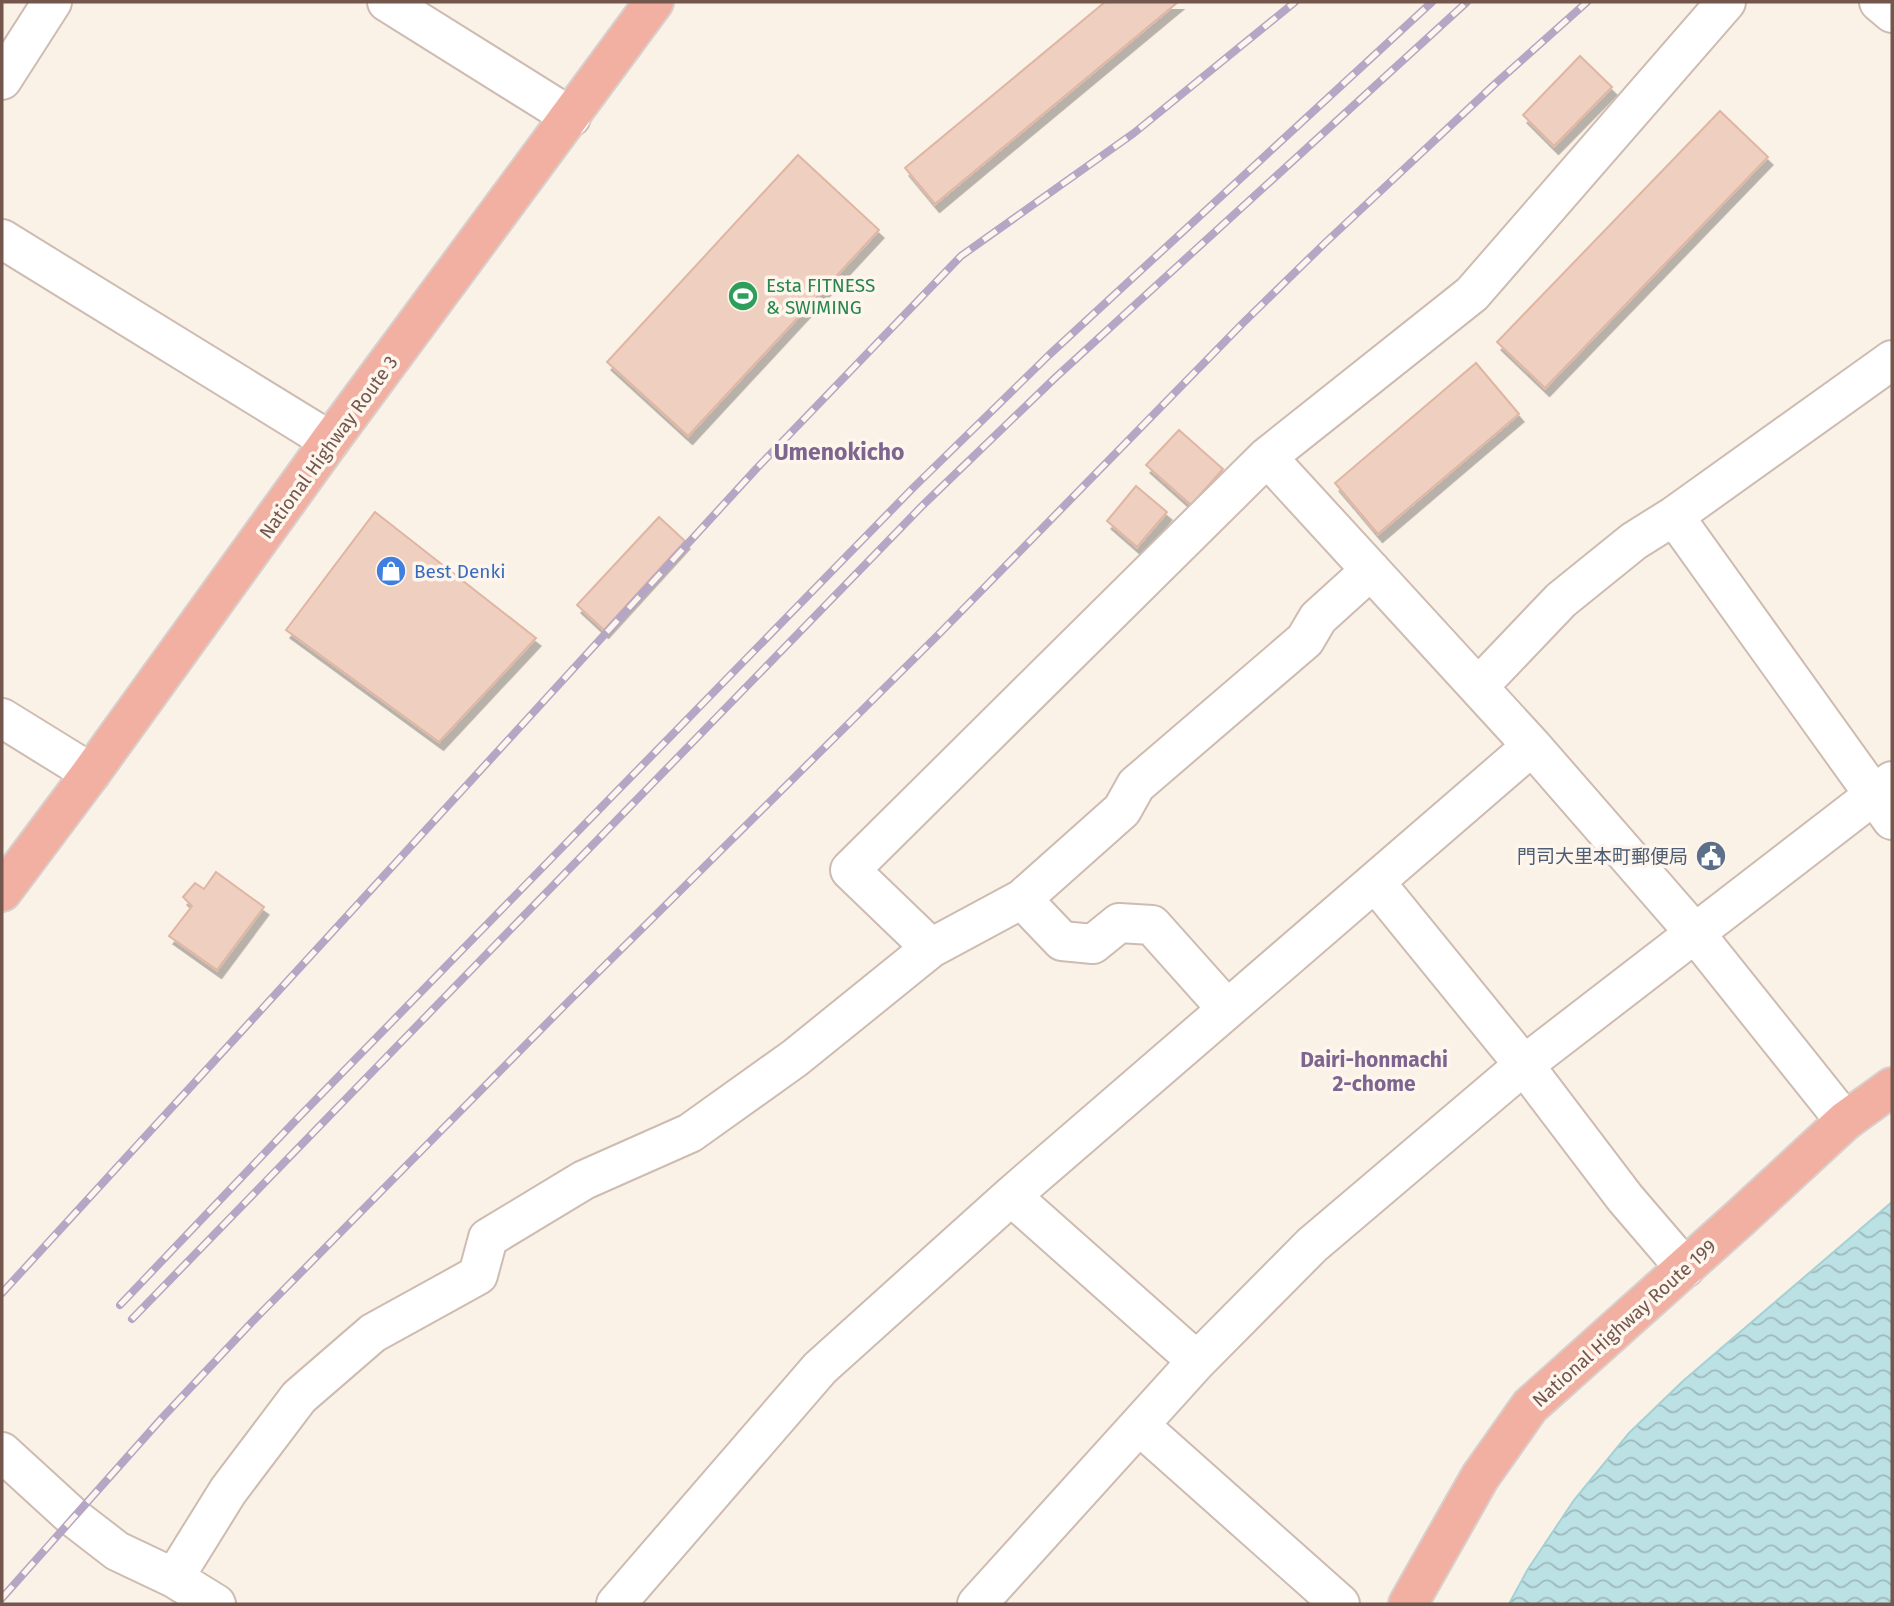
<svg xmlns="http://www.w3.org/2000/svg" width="1894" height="1606" font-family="'Fira Sans','Noto Sans JP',sans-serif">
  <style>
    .water { fill: url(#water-waves); stroke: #a3d1d5; stroke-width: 2 }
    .building { fill: #efcfc0; stroke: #e0b5a2; stroke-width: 2; filter: url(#shadow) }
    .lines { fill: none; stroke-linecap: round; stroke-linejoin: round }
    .minor-casing { stroke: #cebbb1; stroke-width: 42 }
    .highway-casing { stroke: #d8d0cd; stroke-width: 42 }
    .minor { stroke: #fff; stroke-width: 38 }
    .highway { stroke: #f1b0a2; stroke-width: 38 }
    .rail-casing { stroke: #b4a6c4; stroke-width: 8 }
    .rail { stroke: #fef6ed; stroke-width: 5; stroke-dasharray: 16; stroke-linecap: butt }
    .labels { text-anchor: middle; stroke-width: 7; stroke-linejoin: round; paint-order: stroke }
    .leisure-label { font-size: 19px; fill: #27864d; stroke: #fef6ed; text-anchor: start }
    .street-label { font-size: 19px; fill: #73574d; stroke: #fef6ed }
    .shop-label { font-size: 19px; fill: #366cbe; stroke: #fef6ed; text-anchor: start }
    .service-label { font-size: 19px; fill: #4e5e75; stroke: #fef6ed; text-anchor: end }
    .neighbourhood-label { font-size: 21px; font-weight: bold; fill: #7d658f; stroke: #fef6ed }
    .quarter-label { font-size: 23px; font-weight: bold; fill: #7d658f; stroke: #fef6ed }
  </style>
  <defs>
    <pattern id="water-waves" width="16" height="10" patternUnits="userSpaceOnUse" patternTransform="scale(1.75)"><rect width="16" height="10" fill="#bce1e4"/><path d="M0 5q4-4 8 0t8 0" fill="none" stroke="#9db9bb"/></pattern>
    <filter id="shadow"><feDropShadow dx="4.5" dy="8" stdDeviation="0" flood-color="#0004"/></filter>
  </defs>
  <rect width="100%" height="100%" fill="#fbf2e7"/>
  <path class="water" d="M1892,1202V1604H1509L1528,1569L1574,1500L1629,1433L1683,1381Z"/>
  <path class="building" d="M1105,2H1178L935,204L905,168Z
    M1580,56L1612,87L1554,146L1523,115Z
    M1720,111L1768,157L1545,388L1497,342Z
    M798,155L879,230L688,436L607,362Z
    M1476,363L1519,414L1378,534L1335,483Z
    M1179,430L1223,469L1191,505L1146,465Z
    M1136,486L1167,512L1137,547L1107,521Z
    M375,512L536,638L439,742L286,630Z
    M659,517L685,541L604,630L577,605Z
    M216,872L264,907L217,970L169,936L192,906L183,897L195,883L204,889Z"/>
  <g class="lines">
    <g class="minor-casing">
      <path id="minor" d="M387,2L571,117
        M1879,2L1892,13
        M2,80L52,2
        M2,239L330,441
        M1267,457L1532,746L1694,932L1845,1121
        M1674,516L1892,820
        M1478,687L1561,600L1634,541L1674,516L1892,360
        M2,718L91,773
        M1375,882L1524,1065L1625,1198L1685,1268
        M1022,899L1062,941L1093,944L1119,923L1152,925L1227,1009
        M931,948L850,870L1267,457L1472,294L1726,2
        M1011,1196L1197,1361
        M1140,1426L1340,1604
        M2,1452L73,1517L117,1551L174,1578L216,1604
        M174,1578L228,1491L299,1397L373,1333L478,1275L488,1238L584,1180L690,1133L795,1058L931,948L1022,899L1122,810L1136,785L1305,640L1318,618L1371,570
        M616,1604L820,1368L1011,1196L1532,746
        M977,1604L1197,1361L1312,1245L1524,1065L1892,781"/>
    </g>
    <g class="highway-casing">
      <path id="highway" d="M2,892L91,773L330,441L654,2
        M1408,1604L1480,1477L1530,1406L1740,1218L1845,1121L1892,1087"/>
    </g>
    <use href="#minor" class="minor"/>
    <use href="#highway" class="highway"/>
    <g class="rail-casing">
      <path id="rail" d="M2,1293L757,468L961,256L1134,133L1295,2
        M120,1305L297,1119L913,488L1049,355L1432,2
        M132,1319L923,505L1056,377L1467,2
        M2,1598L162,1418L252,1322L569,1001L938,635L1243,323L1325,243L1496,83L1587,2"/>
    </g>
    <use href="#rail" class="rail"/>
  </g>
  <defs>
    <g id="stadium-disc" transform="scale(1.575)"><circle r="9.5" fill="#2e9e5b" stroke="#fef6ed"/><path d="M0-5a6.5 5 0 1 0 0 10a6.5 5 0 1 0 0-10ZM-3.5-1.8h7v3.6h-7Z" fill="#fff"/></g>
    <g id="shop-disc" transform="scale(1.575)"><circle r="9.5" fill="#3f7fe0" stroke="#fef6ed"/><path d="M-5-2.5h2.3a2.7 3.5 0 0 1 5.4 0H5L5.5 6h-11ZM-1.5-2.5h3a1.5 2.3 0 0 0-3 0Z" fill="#fff"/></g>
    <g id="civic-disc" transform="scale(1.575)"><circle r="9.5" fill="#5c6f8a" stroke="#fef6ed"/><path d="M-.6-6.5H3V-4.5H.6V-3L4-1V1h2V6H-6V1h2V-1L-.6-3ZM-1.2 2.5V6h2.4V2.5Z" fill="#fff"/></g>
  </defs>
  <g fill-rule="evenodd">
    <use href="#stadium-disc" x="743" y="296"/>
    <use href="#shop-disc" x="391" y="571"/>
    <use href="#civic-disc" x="1711" y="856"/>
  </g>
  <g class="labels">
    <g class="leisure-label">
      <text x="766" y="292">Esta FITNESS<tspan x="766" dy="22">&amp; SWIMING</tspan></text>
    </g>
    <g class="street-label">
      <text transform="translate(328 447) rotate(-54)" y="7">National Highway Route 3</text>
      <text transform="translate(1624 1323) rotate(-42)" y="7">National Highway Route 199</text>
    </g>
    <g class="shop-label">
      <text x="414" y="578">Best Denki</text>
    </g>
    <g class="service-label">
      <text x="1688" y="863">門司大里本町郵便局</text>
    </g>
    <g class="neighbourhood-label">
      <text x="1374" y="1067">Dairi-honmachi<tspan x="1374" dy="24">2-chome</tspan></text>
    </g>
    <g class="quarter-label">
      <text x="839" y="460">Umenokicho</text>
    </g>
  </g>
  <rect width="1894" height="1606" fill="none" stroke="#73574d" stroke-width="7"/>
</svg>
